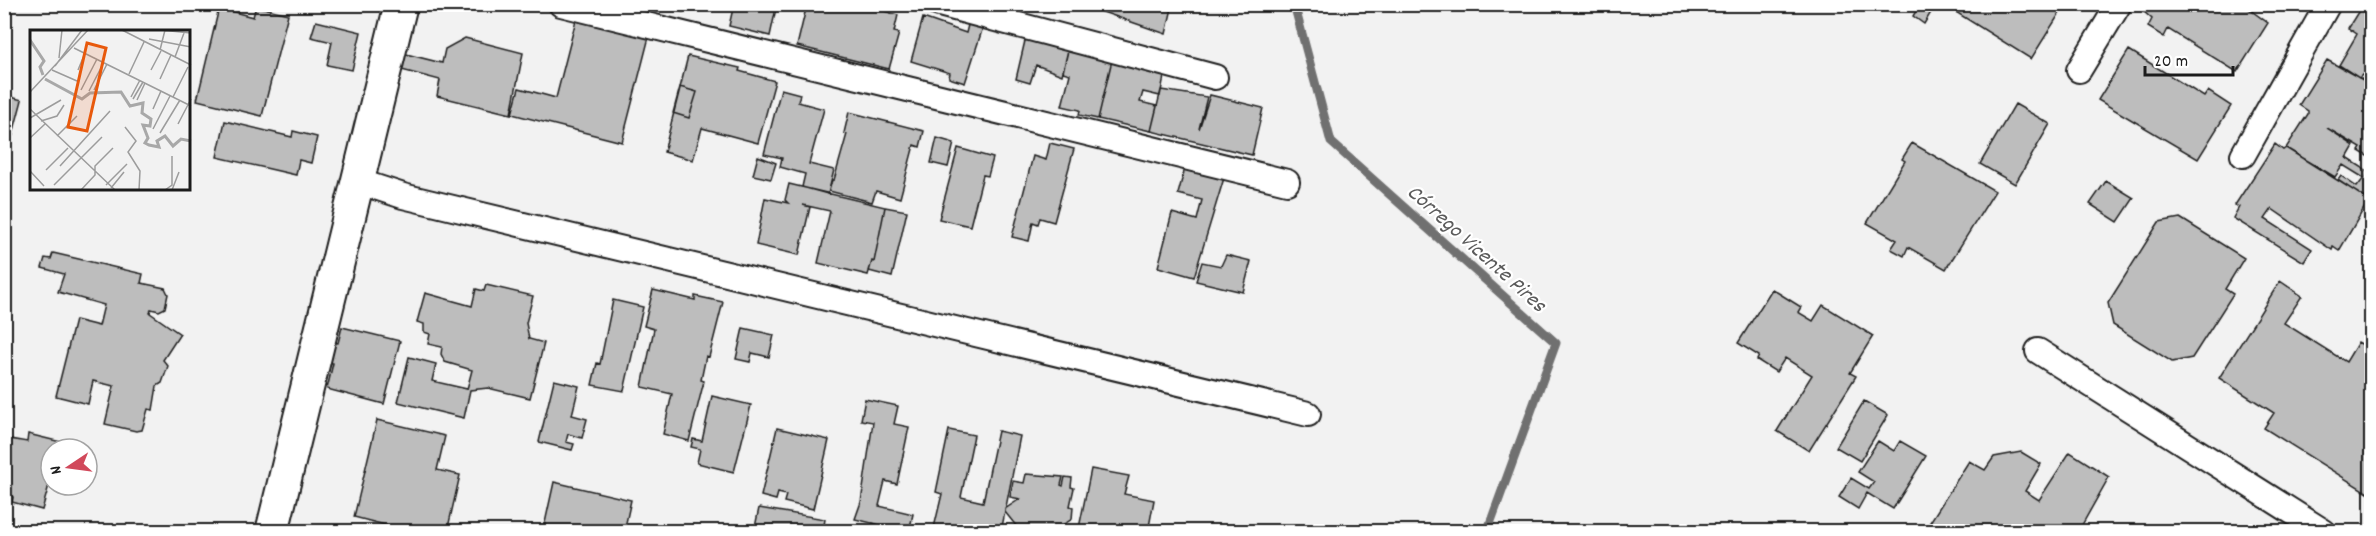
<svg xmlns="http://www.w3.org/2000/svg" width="2376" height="536" font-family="Dekko,sans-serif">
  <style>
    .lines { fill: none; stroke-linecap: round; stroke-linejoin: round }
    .stream { stroke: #707070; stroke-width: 9 }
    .building { fill: #bdbdbd; stroke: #1c1c1c; stroke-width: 1.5 }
    .minor-casing { stroke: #1c1c1c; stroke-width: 28 }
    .tertiary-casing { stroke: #1c1c1c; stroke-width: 36 }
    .minor { stroke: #fff; stroke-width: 24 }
    .tertiary { stroke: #fff; stroke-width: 32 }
    .labels { text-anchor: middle; stroke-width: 4.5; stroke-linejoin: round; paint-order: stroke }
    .water-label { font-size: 22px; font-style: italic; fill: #5b5b5b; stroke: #fff }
    .inset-river { fill: none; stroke: #a8a8a8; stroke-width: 3 }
    .inset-road { fill: none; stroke: #9c9c9c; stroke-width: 1.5 }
    .view { fill: #e8590c; fill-opacity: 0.15; stroke: #e8590c; stroke-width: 3 }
    .inset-edge { fill: none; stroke: #1c1c1c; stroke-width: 3 }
  </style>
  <rect width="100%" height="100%" fill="#f2f2f2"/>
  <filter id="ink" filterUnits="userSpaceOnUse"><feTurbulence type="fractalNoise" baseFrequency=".0167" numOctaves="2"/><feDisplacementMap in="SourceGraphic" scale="12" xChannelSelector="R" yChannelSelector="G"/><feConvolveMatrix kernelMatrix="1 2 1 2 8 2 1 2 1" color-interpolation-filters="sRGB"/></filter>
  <g filter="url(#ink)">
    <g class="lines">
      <path class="stream" d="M1294,4L1331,142L1556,343L1487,532"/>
    </g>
    <path class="building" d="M655,4H685L683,12Z
      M734,4H777L770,36L729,26Z
      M807,4H860L898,15L894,32L899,33L889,69L797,46Z
      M1100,4H1173L1166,34L1097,10Z
      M1920,4H1936L1924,24L1913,16Z
      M1943,4H2057L2063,8L2031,59Z
      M2145,4H2242L2268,23L2237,72L2168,29L2164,37L2148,27L2152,19L2142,10Z
      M2363,4H2372V59L2369,63L2372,65V80L2362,75L2359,78L2339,65L2356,36L2357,34L2348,28Z
      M256,6L288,14L262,116L197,100L219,8L253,17Z
      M923,18L966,33L969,21L984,24L965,83L949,78L950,73L911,61Z
      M576,20L649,37L622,142L512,114L519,88L556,98Z
      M316,21L361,32L352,70L327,65L332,42L311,37Z
      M1028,28L1071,38L1062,75L1036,65L1030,83L1016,79Z
      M465,38L523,53L511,114L437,96L440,80L398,69L402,53L442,63L445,49Z
      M1071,38L1112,60L1098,119L1079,115L1080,110L1062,106L1070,74L1063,72Z
      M2129,50L2204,97L2208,91L2231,106L2198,159L2098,100Z
      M688,56L740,68L739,71L775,81L758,143L702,128L693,160L664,152Z
      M1112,60L1167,62L1160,96L1143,92L1140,102L1157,106L1151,131L1098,119Z
      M2327,60L2372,85V159L2359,151L2361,148L2327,128L2354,146L2347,158L2369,172L2372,168V176L2368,174L2367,177L2372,180V194L2368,200L2338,180L2341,176L2357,187L2364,178L2343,165L2335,177L2286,148L2308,114V111L2299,105Z
      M680,87L697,92L689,118L673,113Z
      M781,89L800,94L798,102L824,109L809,164L834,170L828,194L802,187L805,174L780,167L782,158L764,154Z
      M1161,90L1207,97L1199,129L1210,95L1263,108L1252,155L1151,131Z
      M4,95L22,100L4,168Z
      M2015,104L2050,124L2015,184L1980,164Z
      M849,112L924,131L920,147L914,145L900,198L876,191L872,202L829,191L832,180H834L847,134L844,133Z
      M225,121L292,137L293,131L317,137L311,163L299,160L296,175L217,157Z
      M937,138L954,143L948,167L931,163Z
      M1050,143L1074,149L1054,222L1040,218L1038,224L1033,222L1029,241L1012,237L1033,156L1046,160Z
      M1912,143L1995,191L1946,269L1908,247L1904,256L1891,249L1897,240L1867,223L1905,161L1902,159Z
      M2275,144L2283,150L2286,148L2369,200L2339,251L2333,247L2332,250L2272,209L2265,219L2312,249L2304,262L2233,218L2239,207L2235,205Z
      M958,148L993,158L988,176L983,175L970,226L939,219Z
      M758,156L776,163L771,179L753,175Z
      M1185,168L1224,178L1194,277L1158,267L1172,213L1197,220L1202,200L1178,194Z
      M2106,181L2134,198L2118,222L2090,204Z
      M789,184L885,207L874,262L872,261L868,275L818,263L830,211L803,205L810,207L799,255L756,245L765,198L788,203L785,200Z
      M885,207L907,211L892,277L869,271L872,261L874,262Z
      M2180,218L2244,258L2225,289L2233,294L2192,358L2172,362L2113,325L2108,303L2159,222Z
      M53,253L143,274L141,283L165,288L168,294L165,308L159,311L151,309L150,313L180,334L163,360L168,366L162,383L157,386L153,410L148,409L142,430L136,431L105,424L114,386L93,381L88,404L56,396L75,320L99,326L104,305L58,292L64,274L42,268L45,258L51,259Z
      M1226,255L1251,261L1243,292L1196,281L1202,262L1221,266Z
      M2280,281L2302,296L2284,323L2346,362L2358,342L2372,350L2371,495L2264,428L2274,413L2219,378Z
      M486,285L533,296L526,323L529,339L544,343L530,398L488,388L470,390L464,418L398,402L409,357L436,364L432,381L467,389L472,370L445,362L441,354L442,347L428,344L430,334L424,332V324L417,322L425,293L472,306L476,289L484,291Z
      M1772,289L1801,307L1798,312L1813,321L1823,305L1873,336L1850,373L1856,376L1809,451L1777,431L1812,375L1785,358L1776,372L1757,360L1759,356L1738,343Z
      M653,290L695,300V296L723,302L709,357L706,356L701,380L704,381L689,441L663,434L672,394L642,387L654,329L644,326Z
      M613,300L643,307L624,391L592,385L597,363L600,364Z
      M342,327L400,341L384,404L327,389L333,363L327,362L332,342L338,343Z
      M743,328L774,335L769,357L752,353L750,362L736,359Z
      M554,380L579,386L572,415L587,419L582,438L568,434L566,442L574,444L572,450L539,442Z
      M712,396L751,405L734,472L697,463L700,449L691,447L693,439L702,441Z
      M865,399L898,406L894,424L909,427L897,484L885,481L879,506L913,514L909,532L855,519L861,502L873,422L861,420Z
      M1864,401L1888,415L1860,461L1836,447Z
      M377,420L445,436L437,470L460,475L447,532H412L354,517Z
      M777,428L829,440L813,509L784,502L786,495L778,493L776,500L761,496Z
      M949,430L974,435L961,497L983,502L998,431L1020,436L1001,532H933L942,494L936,492Z
      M28,434L65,443L63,449H51V478L42,510L12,502L13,497L4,495V438L27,442Z
      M1878,441L1894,451L1900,441L1926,456L1893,509L1867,493L1858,509L1839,497L1851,478L1869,489L1874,482L1858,472Z
      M2021,452L2041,464L2025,491L2039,500L2070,452L2109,477L2078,532L1925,530L1969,461L1985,470L1994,457Z
      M1091,469L1129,476L1124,494L1154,500L1148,532H1093L1079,528Z
      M1026,474L1063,477L1061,485L1063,486L1065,477L1072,478L1071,487L1074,488L1070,506L1073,507L1072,519L1063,525L1066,529L1062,532H1021L1005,512V509L1020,499L1010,497L1013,481L1024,483Z
      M554,482L631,500L624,532H543Z
      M759,508L825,519L823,532H754Z
      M873,523L903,532H872Z"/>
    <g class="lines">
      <g class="minor-casing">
        <path id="minor" d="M561,4L1287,182
          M939,4L1215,77
          M2079,70L2119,4
          M2243,155L2328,4
          M357,181L403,196L1308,414
          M2038,351L2324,532"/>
      </g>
      <g class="tertiary-casing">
        <path id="tertiary" d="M272,532L401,4"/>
      </g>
      <use href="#minor" class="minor"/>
      <use href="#tertiary" class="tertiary"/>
    </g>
  </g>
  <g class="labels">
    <g class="water-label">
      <text transform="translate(1478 247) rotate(42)" y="8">Córrego Vicente Pires</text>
    </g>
  </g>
  <g transform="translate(30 30)">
    <rect width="160" height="160" fill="#f2f2f2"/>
    <path class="inset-river" d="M0,10L14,31L10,37L13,45M15,49L52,69L60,63L91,62L100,76L113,73L112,83L121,89L120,96L113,95L118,108L115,113L119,115L129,117L127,111L135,106L143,116L151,109L161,111"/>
    <path class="inset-road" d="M92,0L161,35M130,0L161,3M119,9L161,17M44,18L161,76M130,20L135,0M145,27L154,3M29,28L32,0M25,36L52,0M22,40L47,51M48,40L55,23M121,40L131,21M99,44L114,12M130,49L141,25M51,60L67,29M64,60L77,34M59,61L74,32M0,62L58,0M101,67L110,50M143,67L158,37M103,69L113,52M107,70L115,53M0,79L85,160M123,79L131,61M0,88L31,70M11,91L27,86L34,75M148,94L161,69M95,97L106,111L98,122L110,141L109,160M123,99L140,66M130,103L150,70M27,106L47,86M0,108L15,94M30,136L80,81M16,140L38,118M0,141L14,156M24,155L72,107M76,155L97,134M81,158L94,142M51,160L65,145V136L83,118M135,160L142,155V126M142,160L149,142"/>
    <path class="view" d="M57,13L76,18L57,101L38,97Z"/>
    <rect width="160" height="160" class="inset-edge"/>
  </g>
  <rect width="2376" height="536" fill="none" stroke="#fff" stroke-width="24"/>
  <rect x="12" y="12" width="2352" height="512" fill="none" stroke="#1c1c1c" stroke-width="2" filter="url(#ink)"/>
  <g transform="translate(69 467) rotate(257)"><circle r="28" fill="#ffffff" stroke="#a4a4a4" stroke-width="1.5"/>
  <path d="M0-4.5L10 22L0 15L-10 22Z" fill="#d1495b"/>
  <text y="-9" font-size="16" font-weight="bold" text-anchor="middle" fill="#1c1c1c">N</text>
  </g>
  <path d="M2145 66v9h88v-9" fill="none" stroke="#1c1c1c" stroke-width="3"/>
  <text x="2154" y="66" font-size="18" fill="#1c1c1c" stroke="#ffffff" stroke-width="4.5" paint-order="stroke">20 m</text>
</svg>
